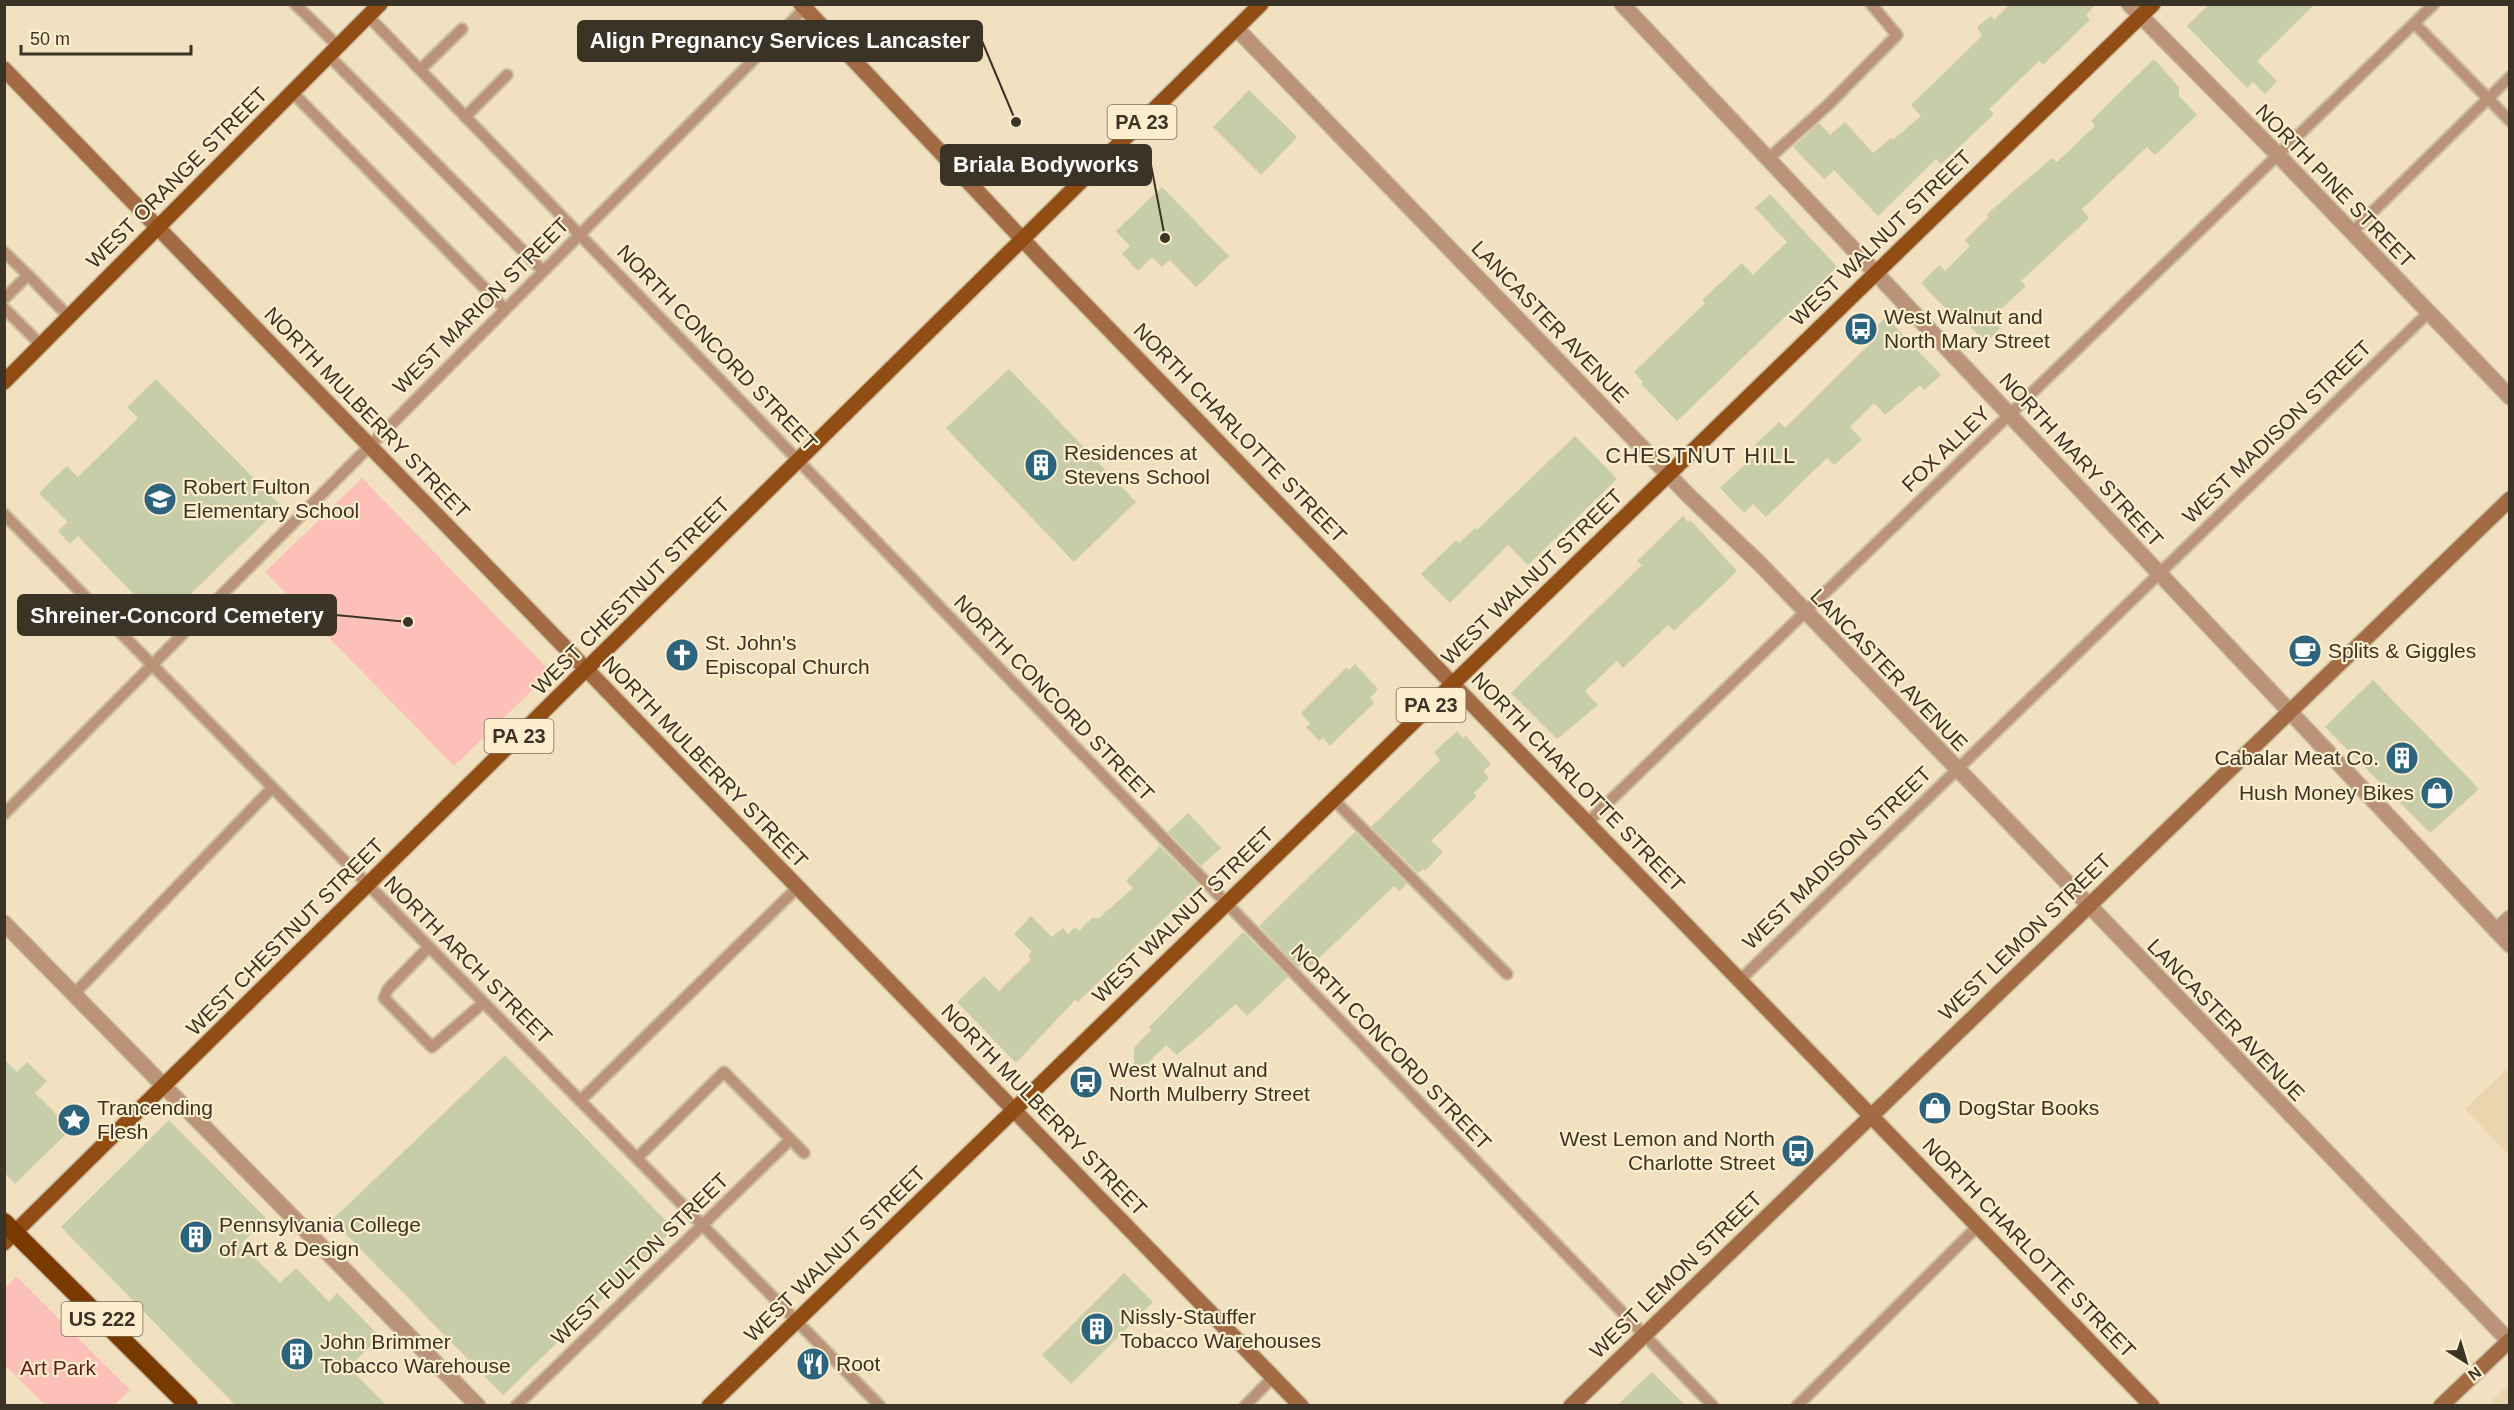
<svg xmlns="http://www.w3.org/2000/svg" width="2514" height="1410" font-family="Arial,sans-serif">
  <style>
    .built { fill: #ead6ae }
    .green { fill: #fcc0b9 }
    .building { fill: #c7cca9 }
    .lines { fill: none; stroke-linecap: round; stroke-linejoin: round }
    .lane-casing { stroke: #ccbea1; stroke-width: 14 }
    .street-casing { stroke: #ccbea1; stroke-width: 18 }
    .secondary-casing { stroke: #ccbea1; stroke-width: 18 }
    .primary-casing { stroke: #ccbea1; stroke-width: 18 }
    .highway-casing { stroke: #ccbea1; stroke-width: 21 }
    .lane { stroke: #ba9379; stroke-width: 10 }
    .street { stroke: #ba9379; stroke-width: 15 }
    .secondary { stroke: #a36b44; stroke-width: 15 }
    .primary { stroke: #914d14; stroke-width: 15 }
    .highway { stroke: #783a00; stroke-width: 18 }
    .labels { text-anchor: middle; stroke-width: 4.5; stroke-linejoin: round; paint-order: stroke }
    .shield { fill: #ffeecd; stroke: #756b58; stroke-width: 1.5 }
    .shield-label { font-size: 20px; font-weight: bold; fill: #3a3326 }
    .street-label { font-size: 21px; fill: #3a3326; stroke: #ffeecd }
    .poi-label { font-size: 21px; fill: #3a3326; stroke: #ffeecd; text-anchor: start }
    .park-label { font-size: 21px; fill: #641d1b; stroke: #ffeecd }
    .neighbourhood-label { font-size: 22px; letter-spacing: 1.5px; fill: #3a3326; stroke: #ffeecd }
    .leader { fill: none; stroke: #3a3326; stroke-width: 2 }
    .callout-dot { fill: #3a3326; stroke: #ffeecd; stroke-width: 2 }
    .callout { fill: #3a3326; stroke: #3a3326; stroke-width: 2 }
    .callout-label { font-size: 22px; text-anchor: middle; font-weight: bold; fill: #fff }
  </style>
  <rect width="100%" height="100%" fill="#f1e1c0"/>
  <path class="built" d="M2509,1067V1155L2465,1109Z
    M2509,1384V1405H2488Z"/>
  <path class="green" d="M362,478L551,672L454,766L265,572Z
    M16,1276L130,1390L114,1405H45L5,1365V1288Z"/>
  <path class="building" d="M2010,4H2096L2086,15L2090,20L2043,65L2039,61L1989,109L1994,114L1941,164L1936,159L1878,216L1834,170L1824,179L1793,147L1819,123L1830,135L1845,122L1873,153L1891,138L1893,140L1921,116L1911,105L1982,36L1977,27L1991,16L1994,20Z
    M2209,4H2315L2257,61L2277,81L2265,94L2253,82L2247,88L2187,26Z
    M2154,59L2179,87V96L2197,115L2155,155L2147,147L2082,209L2089,218L2021,281L2026,286L1991,318L2000,328L1986,343L1959,315L1955,318L1921,283L1940,265L1945,271L1970,246L1965,240L1989,217L1987,214L2052,158L2057,162L2095,126L2091,121Z
    M1249,90L1297,137L1261,175L1213,127Z
    M1162,187L1229,256L1196,287L1170,260L1162,267L1152,257L1138,271L1122,254L1130,246L1116,231Z
    M1770,194L1837,267L1677,421L1641,384L1643,382L1634,372L1705,303L1702,300L1742,263L1753,275L1787,242L1755,208Z
    M1886,317L1941,375L1924,390L1920,385L1885,415L1874,403L1850,427L1862,440L1834,465L1827,458L1766,517L1753,504L1744,513L1720,488L1759,451L1754,446L1779,422L1785,428L1876,338L1871,332Z
    M1009,369L1136,502L1074,562L946,428Z
    M156,379L281,506L161,623L78,536L70,544L58,531L68,522L39,493L67,466L78,477L138,418L127,407Z
    M1575,436L1617,479L1528,565L1508,545L1450,603L1421,574L1456,540L1459,543L1475,528L1477,530Z
    M1683,516L1688,522L1690,520L1737,571L1674,631L1668,625L1623,668L1617,661L1585,691L1598,705L1557,739L1511,693L1642,565L1637,561Z
    M1355,664L1378,689L1370,698L1374,703L1330,746L1323,738L1319,741L1306,727L1310,724L1301,713L1346,668L1349,670Z
    M2373,680L2479,789L2430,833L2325,727Z
    M1457,731L1463,738L1466,736L1491,764L1483,771L1489,778L1474,793L1477,796L1431,841L1443,852L1425,871L1423,869L1418,873L1371,827L1440,760L1434,752Z
    M1188,813L1221,848L1201,866L1168,832Z
    M1355,832L1407,884L1399,891L1394,886L1311,966L1305,961L1298,967L1259,926Z
    M1160,846L1199,885L1078,1002L1075,1000L1016,1063L957,1002L984,976L999,991L1031,959L1028,956L1032,952L1014,934L1031,916L1052,937L1063,928L1068,934L1075,927L1079,931L1092,918H1099L1133,888L1126,881Z
    M1243,932L1288,977L1247,1016L1236,1004L1177,1055L1166,1045L1134,1077V1048L1151,1030L1149,1027Z
    M505,1055L674,1229L503,1395L332,1220Z
    M4,1059L17,1072L27,1062L47,1081L35,1093L71,1129L15,1184L4,1172Z
    M169,1120L266,1218L241,1244L280,1283L296,1268L329,1302L337,1293L380,1337L349,1367L387,1406H236L61,1227Z
    M1124,1273L1153,1302L1071,1384L1042,1355Z
    M1652,1372L1686,1406H1617L1638,1385Z"/>
  <g class="lines">
    <g class="lane-casing">
      <path id="lane" d="M295,4L338,46
        M368,16L1713,1406
        M2414,23L2510,121
        M329,56L543,271
        M420,70L462,29
        M292,92L505,309
        M465,117L507,75
        M1768,159L1829,104L1897,35L1871,4
        M2351,233L2510,77
        M4,252L28,275
        M4,299L28,275L69,317
        M4,308L41,345
        M4,514L880,1406
        M1333,799L1507,974
        M4,814L808,5
        M1589,821L2434,4
        M428,948L388,989L384,998L432,1047L483,1003
        M1740,980L2428,313
        M74,994L272,788
        M580,1101L798,887
        M637,1158L724,1072L804,1153
        M516,1406L790,1140
        M1245,1406L1273,1377
        M1797,1406L1978,1226"/>
    </g>
    <g class="street-casing">
      <path id="street" d="M1622,4L2510,945
        M2129,4L2278,155L2510,397
        M1237,29L1689,496L1760,564L2510,1342
        M4,923L478,1406
        M2496,931L2510,918"/>
    </g>
    <g class="secondary-casing">
      <path id="secondary" d="M801,4L1041,259L2152,1406
        M4,69L1301,1406
        M1571,1406L2510,499
        M2441,1406L2510,1340"/>
    </g>
    <g class="primary-casing">
      <path id="primary" d="M4,382L380,4
        M4,1243L1261,4
        M709,1406L2153,4"/>
    </g>
    <g class="highway-casing">
      <path id="highway" d="M4,1222L189,1406"/>
    </g>
    <use href="#lane" class="lane"/>
    <use href="#street" class="street"/>
    <use href="#secondary" class="secondary"/>
    <use href="#primary" class="primary"/>
    <use href="#highway" class="highway"/>
  </g>
  <defs>
    <g id="bus-disc" transform="scale(1.725)"><circle r="9.5" fill="#2c647e" stroke="#ffeecd"/><path d="M-5-6H5V4H4V6H2V4H-2V6H-4V4H-5ZM-3.5-4V0h7V-4ZM-3.5 1.2v1.5H-2V1.2ZM2 1.2v1.5H3.5V1.2Z" fill="#fff"/></g>
    <g id="building-disc" transform="scale(1.725)"><circle r="9.5" fill="#2c647e" stroke="#ffeecd"/><path d="M-4-6H4V6H1V3H-1V6H-4ZM-2.5-4.3h1.7v1.8h-1.7ZM.8-4.3h1.7v1.8H.8ZM-2.5-1h1.7V.8h-1.7ZM.8-1h1.7V.8H.8Z" fill="#fff"/></g>
    <g id="school-disc" transform="scale(1.725)"><circle r="9.5" fill="#2c647e" stroke="#ffeecd"/><path d="M0-5L7-2L0 1L-7-2ZM-4 1L0 2.5L4 1V4Q0 6-4 4Z" fill="#fff"/></g>
    <g id="cafe-disc" transform="scale(1.725)"><circle r="9.5" fill="#2c647e" stroke="#ffeecd"/><path d="M-5.5-4.5H6V0H3Q3 3.5 0 3.5H-2.5Q-5.5 3.5-5.5 0ZM3-3.2v2h1.7v-2ZM-6 4.5H4V6H-6Z" fill="#fff"/></g>
    <g id="church-disc" transform="scale(1.725)"><circle r="9.5" fill="#2c647e" stroke="#ffeecd"/><path d="M-1.2-6h2.4v3.5h3.3v2.4h-3.3V6h-2.4V-.1h-3.3v-2.4h3.3Z" fill="#fff"/></g>
    <g id="shop-disc" transform="scale(1.725)"><circle r="9.5" fill="#2c647e" stroke="#ffeecd"/><path d="M-5-2.5h2.3a2.7 3.5 0 0 1 5.4 0H5L5.5 6h-11ZM-1.5-2.5h3a1.5 2.3 0 0 0-3 0Z" fill="#fff"/></g>
    <g id="sight-disc" transform="scale(1.725)"><circle r="9.5" fill="#2c647e" stroke="#ffeecd"/><path d="M0-6L1.8-2.2L6-1.7L2.9 1.2L3.7 5.4L0 3.3L-3.7 5.4L-2.9 1.2L-6-1.7L-1.8-2.2Z" fill="#fff"/></g>
    <g id="restaurant-disc" transform="scale(1.725)"><circle r="9.5" fill="#2c647e" stroke="#ffeecd"/><path d="M-5-6h1v4h1v-4h1v4h1v-4h1v5L-1.5 .5V6h-2V.5L-5-1ZM5-6V6H3V1.5H1.5Q1.5-4 5-6Z" fill="#fff"/></g>
  </defs>
  <g fill-rule="evenodd">
    <use href="#bus-disc" x="1861" y="329"/>
    <use href="#building-disc" x="1041" y="465"/>
    <use href="#school-disc" x="160" y="499"/>
    <use href="#cafe-disc" x="2305" y="651"/>
    <use href="#church-disc" x="682" y="655"/>
    <use href="#building-disc" x="2402" y="758"/>
    <use href="#shop-disc" x="2437" y="793"/>
    <use href="#bus-disc" x="1086" y="1082"/>
    <use href="#shop-disc" x="1935" y="1108"/>
    <use href="#sight-disc" x="74" y="1120"/>
    <use href="#bus-disc" x="1798" y="1151"/>
    <use href="#building-disc" x="196" y="1237"/>
    <use href="#building-disc" x="1097" y="1329"/>
    <use href="#building-disc" x="297" y="1354"/>
    <use href="#restaurant-disc" x="813" y="1364"/>
  </g>
  <g class="labels">
    <g class="shield">
      <rect x="1107.5" y="105" width="69" height="34" rx="4.5"/>
      <rect x="1396.5" y="688" width="69" height="34" rx="4.5"/>
      <rect x="484.5" y="719" width="69" height="34" rx="4.5"/>
      <rect x="61.5" y="1302" width="81" height="34" rx="4.5"/>
    </g>
    <g class="shield-label">
      <text x="1142" y="129">PA 23</text>
      <text x="1431" y="712">PA 23</text>
      <text x="519" y="743">PA 23</text>
      <text x="102" y="1326">US 222</text>
    </g>
    <g class="street-label">
      <text transform="translate(177 178) rotate(-45)" y="7">WEST ORANGE STREET</text>
      <text transform="translate(2335 186) rotate(46)" y="7">NORTH PINE STREET</text>
      <text transform="translate(1881 238) rotate(-44)" y="7">WEST WALNUT STREET</text>
      <text transform="translate(481 306) rotate(-45)" y="7">WEST MARION STREET</text>
      <text transform="translate(1550 322) rotate(46)" y="7">LANCASTER AVENUE</text>
      <text transform="translate(717 348) rotate(46)" y="7">NORTH CONCORD STREET</text>
      <text transform="translate(367 413) rotate(46)" y="7">NORTH MULBERRY STREET</text>
      <text transform="translate(2277 432) rotate(-44)" y="7">WEST MADISON STREET</text>
      <text transform="translate(1240 433) rotate(46)" y="7">NORTH CHARLOTTE STREET</text>
      <text transform="translate(1946 449) rotate(-44)" y="7">FOX ALLEY</text>
      <text transform="translate(2081 460) rotate(47)" y="7">NORTH MARY STREET</text>
      <text transform="translate(1532 577) rotate(-44)" y="7">WEST WALNUT STREET</text>
      <text transform="translate(631 596) rotate(-45)" y="7">WEST CHESTNUT STREET</text>
      <text transform="translate(1889 670) rotate(46)" y="7">LANCASTER AVENUE</text>
      <text transform="translate(1054 698) rotate(46)" y="7">NORTH CONCORD STREET</text>
      <text transform="translate(705 762) rotate(46)" y="7">NORTH MULBERRY STREET</text>
      <text transform="translate(1578 782) rotate(46)" y="7">NORTH CHARLOTTE STREET</text>
      <text transform="translate(1837 858) rotate(-44)" y="7">WEST MADISON STREET</text>
      <text transform="translate(1183 915) rotate(-44)" y="7">WEST WALNUT STREET</text>
      <text transform="translate(285 937) rotate(-45)" y="7">WEST CHESTNUT STREET</text>
      <text transform="translate(2025 937) rotate(-44)" y="7">WEST LEMON STREET</text>
      <text transform="translate(468 960) rotate(45)" y="7">NORTH ARCH STREET</text>
      <text transform="translate(2226 1020) rotate(46)" y="7">LANCASTER AVENUE</text>
      <text transform="translate(1391 1047) rotate(46)" y="7">NORTH CONCORD STREET</text>
      <text transform="translate(1044 1110) rotate(46)" y="7">NORTH MULBERRY STREET</text>
      <text transform="translate(2029 1248) rotate(46)" y="7">NORTH CHARLOTTE STREET</text>
      <text transform="translate(835 1254) rotate(-44)" y="7">WEST WALNUT STREET</text>
      <text transform="translate(640 1259) rotate(-44)" y="7">WEST FULTON STREET</text>
      <text transform="translate(1676 1275) rotate(-44)" y="7">WEST LEMON STREET</text>
    </g>
    <g class="poi-label">
      <text x="1884" y="324">West Walnut and<tspan x="1884" dy="24">North Mary Street</tspan></text>
      <text x="1064" y="460">Residences at<tspan x="1064" dy="24">Stevens School</tspan></text>
      <text x="183" y="494">Robert Fulton<tspan x="183" dy="24">Elementary School</tspan></text>
      <text x="705" y="650">St. John's<tspan x="705" dy="24">Episcopal Church</tspan></text>
      <text x="2328" y="658">Splits &amp; Giggles</text>
      <text x="2379" y="765" text-anchor="end">Cabalar Meat Co.</text>
      <text x="2414" y="800" text-anchor="end">Hush Money Bikes</text>
      <text x="1109" y="1077">West Walnut and<tspan x="1109" dy="24">North Mulberry Street</tspan></text>
      <text x="97" y="1115">Trancending<tspan x="97" dy="24">Flesh</tspan></text>
      <text x="1958" y="1115">DogStar Books</text>
      <text x="1775" y="1146" text-anchor="end">West Lemon and North<tspan x="1775" dy="24">Charlotte Street</tspan></text>
      <text x="219" y="1232">Pennsylvania College<tspan x="219" dy="24">of Art &amp; Design</tspan></text>
      <text x="1120" y="1324">Nissly-Stauffer<tspan x="1120" dy="24">Tobacco Warehouses</tspan></text>
      <text x="320" y="1349">John Brimmer<tspan x="320" dy="24">Tobacco Warehouse</tspan></text>
      <text x="836" y="1371">Root</text>
    </g>
    <g class="park-label">
      <text x="58" y="1375">Art Park</text>
    </g>
    <g class="neighbourhood-label">
      <text x="1701" y="463">CHESTNUT HILL</text>
    </g>
  </g>
  <path class="leader" d="M1016 122L982 41M1165 238L1151 165M408 622L336 615"/>
  <g class="callout-dot">
    <circle cx="1016" cy="122" r="6"/>
    <circle cx="1165" cy="238" r="6"/>
    <circle cx="408" cy="622" r="6"/>
  </g>
  <g class="callout">
    <rect x="578" y="21" width="404" height="40" rx="6"/>
    <rect x="941" y="145" width="210" height="40" rx="6"/>
    <rect x="18" y="595" width="318" height="40" rx="6"/>
  </g>
  <g class="callout-label">
    <text x="780" y="48">Align Pregnancy Services Lancaster</text>
    <text x="1046" y="172">Briala Bodyworks</text>
    <text x="177" y="623">Shreiner-Concord Cemetery</text>
  </g>
  <rect width="2514" height="1410" fill="none" stroke="#3a3326" stroke-width="12"/>
  <g transform="translate(2466 1362) rotate(143)" stroke="#ffeecd" stroke-width="4.5" paint-order="stroke">
  <path d="M0-4.5L10 22L0 15L-10 22Z" fill="#3a3326"/>
  <text y="-9" font-size="16" font-weight="bold" text-anchor="middle" fill="#3a3326">N</text>
  </g>
  <path d="M21 45v9h170v-9" fill="none" stroke="#3a3326" stroke-width="3"/>
  <text x="30" y="45" font-size="18" fill="#3a3326" stroke="#ffeecd" stroke-width="4.5" paint-order="stroke">50 m</text>
</svg>
